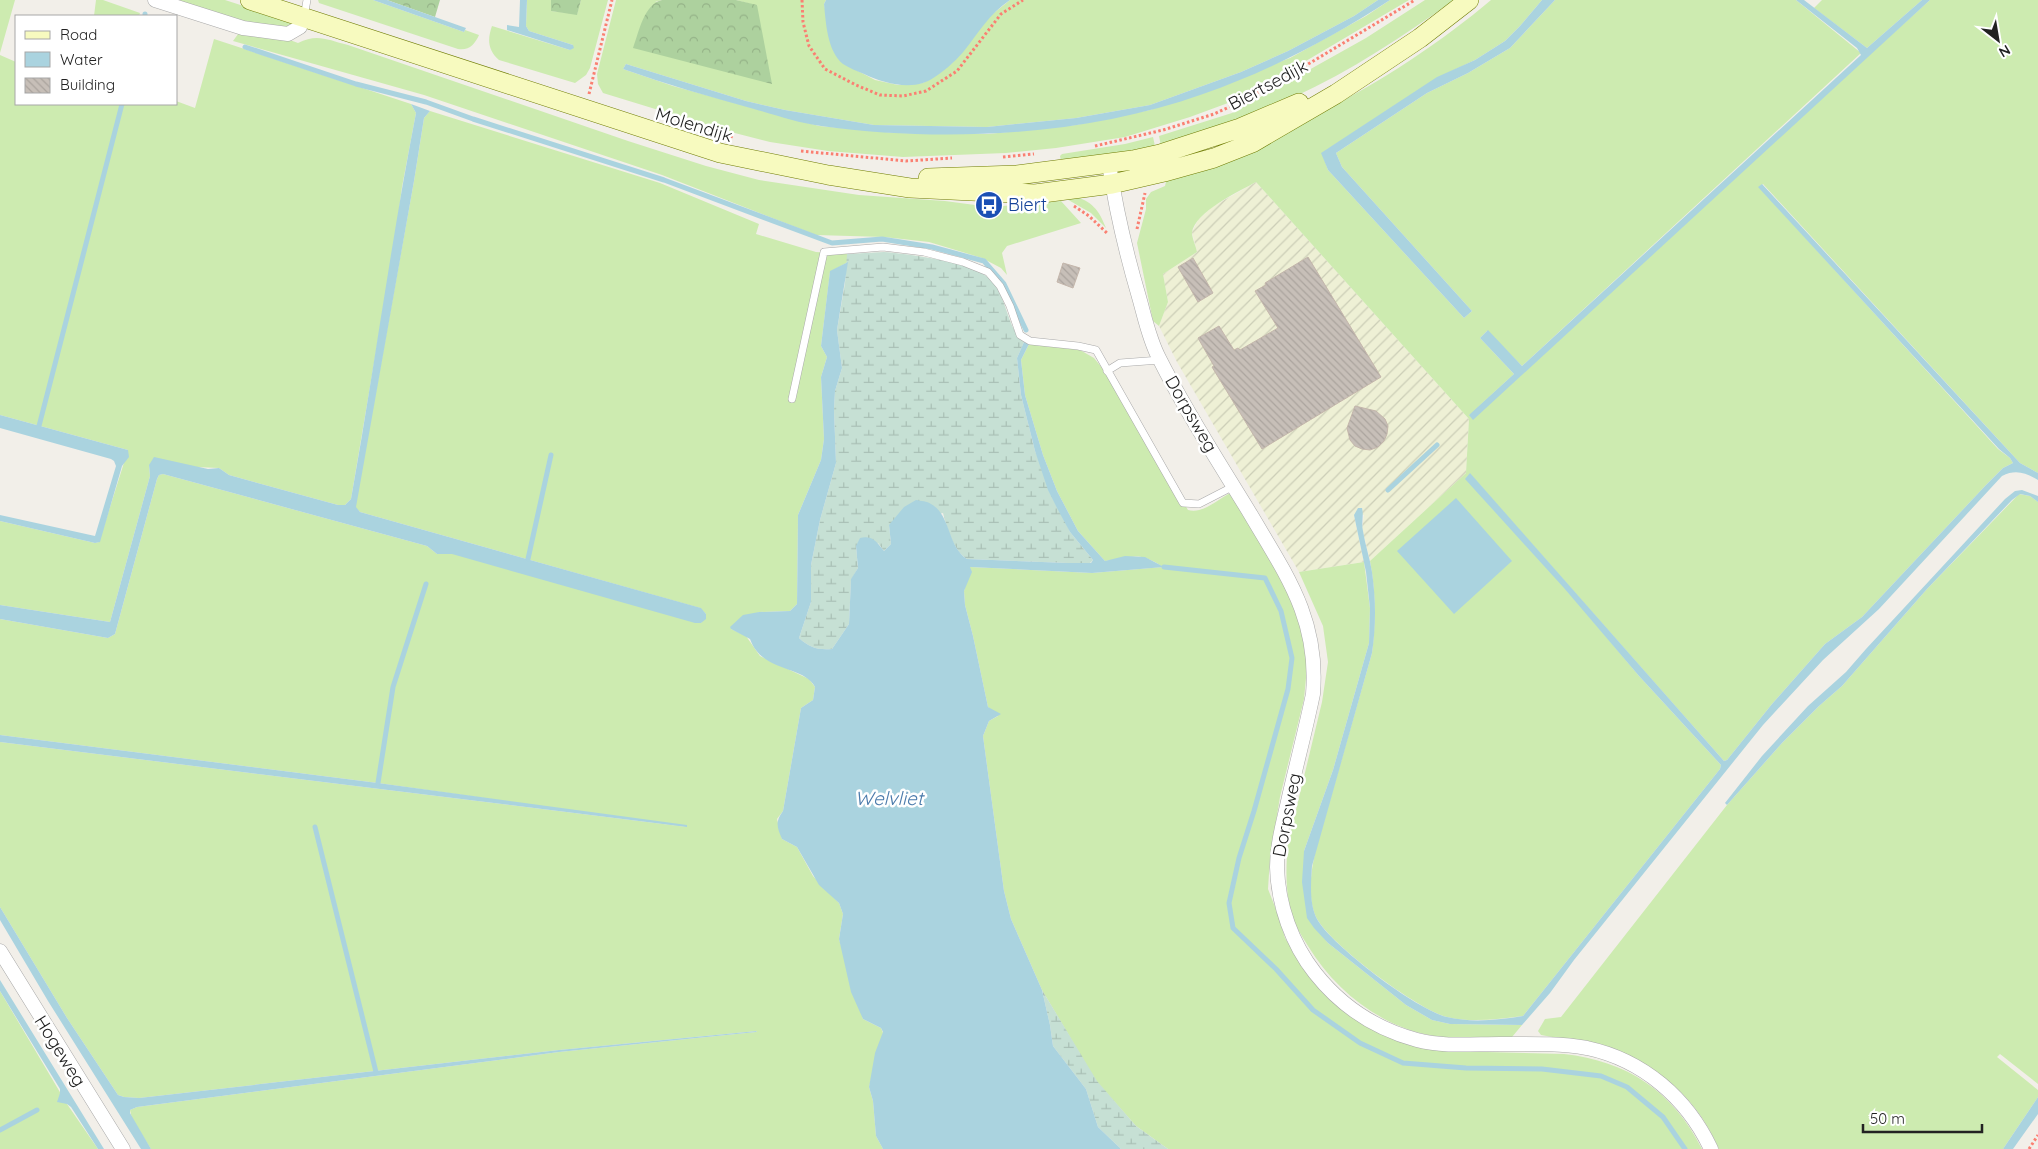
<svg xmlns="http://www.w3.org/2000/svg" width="2038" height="1149" font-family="Quicksand,sans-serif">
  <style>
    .farmland { fill: url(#farmland-furrows) }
    .grass { fill: #cdebb0 }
    .forest { fill: url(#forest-crowns) }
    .wetland { fill: url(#wetland-marsh) }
    .water { fill: #aad3df }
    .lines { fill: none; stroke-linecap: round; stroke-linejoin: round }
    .stream { stroke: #aad3df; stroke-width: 5 }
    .building { fill: url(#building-back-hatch); stroke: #c4b6ab }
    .lane-casing { stroke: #a9a9a9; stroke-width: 8 }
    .street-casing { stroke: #a9a9a9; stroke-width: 15 }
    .secondary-casing { stroke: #707d05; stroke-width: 20 }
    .path { stroke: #fa8072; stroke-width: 3; stroke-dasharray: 2.5 2.5; stroke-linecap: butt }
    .lane { stroke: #fff; stroke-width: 7 }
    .street { stroke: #fff; stroke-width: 14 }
    .secondary { stroke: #f7fabf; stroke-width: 19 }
    .labels { text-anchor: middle; stroke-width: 5; stroke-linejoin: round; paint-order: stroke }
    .street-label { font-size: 18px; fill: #222; stroke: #fff }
    .transit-label { font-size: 18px; fill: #164399; stroke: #fff; text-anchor: start }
    .water-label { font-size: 19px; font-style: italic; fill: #4a7aab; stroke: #fff }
  </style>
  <defs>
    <pattern id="farmland-furrows" width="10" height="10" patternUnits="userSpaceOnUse" patternTransform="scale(1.25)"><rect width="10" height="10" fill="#eef0d5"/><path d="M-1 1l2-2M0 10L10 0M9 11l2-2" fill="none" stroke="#ccceb7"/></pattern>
    <pattern id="forest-crowns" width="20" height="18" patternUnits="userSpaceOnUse" patternTransform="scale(1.25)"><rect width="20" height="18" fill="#add19e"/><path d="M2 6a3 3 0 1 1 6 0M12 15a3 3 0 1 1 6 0" fill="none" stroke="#95b388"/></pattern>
    <pattern id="wetland-marsh" width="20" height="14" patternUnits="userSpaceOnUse" patternTransform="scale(1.25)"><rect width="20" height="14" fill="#c6e0d4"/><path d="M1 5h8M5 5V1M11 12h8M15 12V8" fill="none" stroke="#aac0b6"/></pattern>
    <pattern id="building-back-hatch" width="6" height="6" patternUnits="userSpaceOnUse" patternTransform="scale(1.25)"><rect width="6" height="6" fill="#c7bfb8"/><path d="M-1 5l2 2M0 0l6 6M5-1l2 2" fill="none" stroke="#aba49e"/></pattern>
  </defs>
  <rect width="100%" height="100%" fill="#f2efe9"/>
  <path class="farmland" d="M1256,182L1469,419L1466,473L1370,561L1362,528L1364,515H1354L1364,562L1299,572L1177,362L1159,326L1168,302L1163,274L1197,252L1192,232L1198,220L1212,207Z"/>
  <path class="grass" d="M0,0H15L0,53Z
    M96,0H103L140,13L139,16H94Z
    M168,0H225L290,21L291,25L289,28H268Z
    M318,0H373L464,32L465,30L479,35C475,44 469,51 458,49L319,3Z
    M527,0H551V11L577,14L581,0H608L590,68L586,75L575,83L499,60C488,50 487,40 492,26L570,50L573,45L529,31L526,26Z
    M616,0H662L655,2L758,6L736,0H826L824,4L834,52L843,63L875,80L898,85L923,83L939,73L952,63L989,17L1010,0H1378L1354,16L1288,51L1241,72L1150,105L1076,118L987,127L874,125L785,110L746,101L626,64L623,69L673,86L819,126L896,133L988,134L1076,125L1150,110L1290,58L1366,16L1390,0H1409L1247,96L1190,117L1125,137L1056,148L1006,153L903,157L828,151L770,142L727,131L603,93L598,84L597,74Z
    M1425,0H1454C1403,36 1351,71 1294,97C1252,117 1205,130 1161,146L1159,136L1232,113L1366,38Z
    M1491,0H1542L1520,26L1505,41L1475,60L1437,78L1322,153L1328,170L1464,318L1472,311L1342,167L1336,153L1427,93L1468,73L1510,48L1555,0H1796L1861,53L1522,366L1487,331L1480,338L1514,374L1469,415L1930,0H2038V473L2020,463L1763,184L1759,187L1998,449L2010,458L2013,463L2003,468L1986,485L1862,617L1825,644L1772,704L1727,760L1724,761L1470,474L1639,676L1721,765L1720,769L1523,1016C1499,1019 1471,1023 1447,1017C1418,1010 1328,943 1316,917C1307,897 1311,870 1316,849L1372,653C1376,622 1376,592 1370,561L1466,473L1469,419L1256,182C1240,191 1194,212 1192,233C1192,238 1196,246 1197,252L1163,274L1168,302L1159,326L1153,321L1137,243L1146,209V199L1151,192L1165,186L1167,177C1218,155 1271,135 1322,111C1377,85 1444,40 1491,0Z
    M1822,0H1922L1867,48L1814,8Z
    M241,30L279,36L298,43C317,33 328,40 348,45L628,141L706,166L759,180L859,195L945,201L990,207L1061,201L1081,223L1007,246L1002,253L1007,275L1001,268L982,258L929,242L884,237L816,235L662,175L424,95L233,41Z
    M214,39L411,104L416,113L402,187L396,233L351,499L345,505H338L229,475L219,468L149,465L150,476L110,622L0,605V521L95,543L99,542L128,450L0,415V55L16,62V104H176V101L195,108Z
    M430,111L660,183L759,224L756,234L816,252L847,254L848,262L830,272L821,346L827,357L821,377L824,439L821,460L798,515L797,604L790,611L759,612L731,629L746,636L760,656L809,679L815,687L813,700L801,708L783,811L777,819L782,839L797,847L813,876L839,903L843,914L839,939L863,1019L881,1028L883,1033L869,1087L873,1101L876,1136L883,1149H151L132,1119L130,1110L137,1107L559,1052L756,1032L757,1031L559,1050L139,1098L124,1097L118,1095L67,1018L0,907V742L687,827L378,783L0,735V619L108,638L115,634L157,479L159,475L163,474L427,546L437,554L452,553L701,623L706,614L700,608L360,512L355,507L414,181L424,118Z
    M1153,137L1155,146L1062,165L1060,156L1062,154L1125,144Z
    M1073,196C1092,201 1099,210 1106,228L1091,213L1065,198Z
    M1029,344L1080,350L1094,358L1103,369L1116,389L1188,510C1203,514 1217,500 1230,493L1274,566L1301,618L1308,657L1304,699L1280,797L1270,858L1268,889L1279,917L1285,938L1314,983L1424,1048L1448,1051L1564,1054C1627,1061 1673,1091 1702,1149H1168L1136,1126L1096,1081L1042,990L1011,919L1004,891L983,736L989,721L998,716L988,707L973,636L965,605L964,591L970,567L1092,573L1163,567C1138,550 1132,558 1105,561L1078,531L1057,491L1043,455L1025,395L1021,360Z
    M2019,494L2030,496L2038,502V1084L2000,1054L1997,1057L2038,1090V1097L2003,1149H1719C1693,1088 1643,1054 1579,1041C1567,1038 1554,1038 1541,1035L1538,1031L1545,1019L1561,1017L1727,805L1782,743L1819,706L1842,686L1927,589Z
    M1364,562L1370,608L1369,643L1333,770L1304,851L1308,918L1328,943L1406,1005L1432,1020L1450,1024L1522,1025L1512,1037C1483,1037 1452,1041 1424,1034C1374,1022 1334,988 1308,946C1301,935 1294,924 1291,912C1285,889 1286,866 1288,843L1322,702L1328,662L1323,626L1299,572Z
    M0,991L67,1104L98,1149H0Z"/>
  <path class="forest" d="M387,0H440L435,17Z
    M551,0H581L577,15L551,11Z
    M662,0H736L757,5L772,84L633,48C639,32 644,4 662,0Z"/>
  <path class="wetland" d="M884,252C909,254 970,262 989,278C994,282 997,288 1000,294C1008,310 1010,331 1024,342L1017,358L1021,395L1035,451L1070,532L1093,560L1090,563H1068L967,559C953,550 947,528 943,513L889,525L891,544L884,551L878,543L856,546L858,568L851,580L849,624L832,649C818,650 810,648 799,638L811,602V565L820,520L836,463L834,410L835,391L842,368L837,330L845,283L847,254Z
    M1042,990L1097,1081L1136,1126L1168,1149H1121L1098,1127L1086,1089L1053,1046L1050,1025Z"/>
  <path class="water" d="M373,0H387L466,28L464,32Z
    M520,0H527L526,26L529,31L573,45L574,48L570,50L507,30V25L519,27Z
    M826,0H1010C989,14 979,32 964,51C956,61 936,79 923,83C904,89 881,82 864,74C857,71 849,68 843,64C827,51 826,23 824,4Z
    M1378,0H1390C1332,38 1269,71 1203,94C1085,136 945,143 821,126C798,123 776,115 754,109C710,97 666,84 623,69L626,64L746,101L785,110L874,125L987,127L1076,118L1150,105L1241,72L1288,51L1354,16Z
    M1542,0H1555L1510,48L1468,73L1427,93L1336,153L1342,167L1472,311L1464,318L1328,170L1321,153L1437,77L1475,60L1505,41L1520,26Z
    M1796,0H1804L1867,48L1922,0H1930L1473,420L1469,415L1514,374L1480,338L1488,330L1522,366L1861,55L1857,48Z
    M411,104L430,111L424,118L414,181L356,507L360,512L701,608L706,614V619L701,623H695L452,554H437L427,546L163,474L159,475L157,479L115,634L108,638L0,619V605L110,622L150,476L149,465L154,457L208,469L219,468L229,475L338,505H345L351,499C374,371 391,241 416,113Z
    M1762,184L2020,463L2038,473V480C2026,473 2016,469 2002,476L1879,609L1823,660L1763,725L1574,960L1550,993L1522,1025L1450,1024L1432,1020L1406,1005L1328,943L1314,928L1307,918L1302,882L1304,851L1333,770L1369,643L1370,608L1366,572L1354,515L1358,508H1362C1364,516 1361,523 1363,531C1365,545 1370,558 1372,572C1376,600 1376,626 1372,653L1312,866C1311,882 1309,904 1317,919C1331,945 1417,1010 1447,1017C1471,1023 1499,1020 1523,1016L1720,769L1721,765L1639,676L1564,588L1465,479L1470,473L1724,761L1727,760L1772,704L1825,644L1862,617L1986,485L2003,468L2013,463L2010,458L1999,449L1758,187Z
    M848,262L837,330L842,368L835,391L834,410L836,463L820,520L811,565V602L799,638C810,648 818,650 832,649L849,624L851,579L858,568L856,546L860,538C872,535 877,542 884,551L891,544L889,525L904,507L916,500C921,501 927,501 931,504C951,515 947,546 967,559L1068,563H1091L1093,560L1070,532L1057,508L1048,490L1035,451L1021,395L1017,358L1024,342L1029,344L1021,360L1025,395L1043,455L1057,491L1078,531L1105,561L1125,556L1145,557L1164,567L1092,573L970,567L972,572L964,591L965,605L973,636L988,707L1001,714L989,721L983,736L1004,891L1011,919L1042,990L1050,1025L1053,1046L1086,1089L1098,1127L1121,1149H883L876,1136L873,1101L869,1087L875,1053L883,1032L881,1028L863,1019L851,992L839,939L843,914L839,903L819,885L797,847L782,839C777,827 775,822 783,811L801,708L813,700L815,687C804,665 762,673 750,639L731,629L730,627L743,615L759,612L790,611L797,604L798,515L821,460L824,439L821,377L827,357L821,346L830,271Z
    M0,415L128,450L129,457L122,466L100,542L95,543L0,521V515L95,536L116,466L114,461L111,459L0,428Z
    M2022,490L2038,496V502L2030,496L2020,494L2012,500L1927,589L1842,686L1819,706L1782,743L1727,805L1725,803L1762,756L1808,706L1846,672L1866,649L2005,499L2015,491Z
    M1456,498L1512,561L1454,614L1397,551Z
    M0,735L378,783L687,825V827L0,742Z
    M0,907L67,1018L118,1095L124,1097L139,1098L559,1050L757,1031L756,1032L559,1052L137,1107L130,1110V1113L151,1149H141L48,1001L0,920Z
    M0,980L104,1149H98L71,1107L67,1104L57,1102L60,1093V1089L0,991Z
    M2038,1097V1114L2013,1149H2003Z"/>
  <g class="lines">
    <path class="stream" d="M145,16V14
      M245,47L356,84L426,102L473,119L664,180L832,243L882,239L932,247L984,261L1004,284L1026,330
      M39,426L122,104
      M1388,490L1437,445
      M528,559L551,455
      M1164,567L1265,578L1281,611L1292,658L1288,689L1254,811L1239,858L1229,903L1233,928L1276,969L1313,1010L1360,1043L1403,1063L1466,1068L1542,1069L1601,1076L1627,1087L1663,1117L1685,1149
      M378,783L393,687L426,584
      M315,827L376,1072
      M0,1130L37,1110"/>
  </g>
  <path class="building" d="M1308,257L1381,377L1262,449L1212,367L1214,366L1198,338L1219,326L1234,350L1238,348L1240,350L1278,328L1255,291L1266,285L1265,283Z
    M1193,258L1213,293L1198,302L1178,267Z
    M1063,263L1080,268L1073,288L1057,282Z
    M1355,406L1376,411L1385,419L1388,426L1387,434L1384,441L1378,447L1370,450L1362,449L1355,446L1350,440L1347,428Z"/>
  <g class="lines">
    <g class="lane-casing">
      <path id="lane" d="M304,17L307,0
        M1107,371L1120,363L1160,360
        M792,399L824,252L883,247L924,252L963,262L988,272L1000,286L1010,306L1020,335L1030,341L1078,346L1096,350L1183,503L1199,504L1234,486"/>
    </g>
    <g class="street-casing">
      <path id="street" d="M155,0L243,28L288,34L300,27L303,17
        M1109,164C1116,210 1126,253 1139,297C1145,318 1149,339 1159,358C1186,412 1220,464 1251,515C1287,576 1319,620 1313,694C1306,728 1297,762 1289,797C1284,820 1277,843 1277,867C1278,905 1292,944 1315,973C1341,1006 1376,1029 1417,1040C1443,1047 1473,1044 1500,1044C1529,1044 1558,1043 1587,1048C1643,1060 1687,1098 1711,1149
        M0,951L123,1149"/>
    </g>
    <g class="secondary-casing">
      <path id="secondary" d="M250,0L720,153L828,175L910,188L1035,194L1112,184L1164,172L1214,158L1252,143L1336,94L1420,38L1469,0
        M928,178L1017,175L1133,160L1160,154L1240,128L1299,103"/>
    </g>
    <path class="path" d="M802,0L803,22L809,46L825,69L856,85L880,95L903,96L926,91L957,71L1001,14L1023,0
      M589,94L612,0
      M716,132L734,137
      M1095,146L1163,130L1214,114L1242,101L1300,69L1415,0
      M801,151L906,161L952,158
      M1003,157L1034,154
      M1074,206L1089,216L1108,234
      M1137,229L1145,193
      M2029,1149L2038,1135"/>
    <use href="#lane" class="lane"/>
    <use href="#street" class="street"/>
    <use href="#secondary" class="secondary"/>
  </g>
  <defs>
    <g id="bus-disc" transform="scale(1.4375)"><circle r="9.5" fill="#1a4fb4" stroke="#fff"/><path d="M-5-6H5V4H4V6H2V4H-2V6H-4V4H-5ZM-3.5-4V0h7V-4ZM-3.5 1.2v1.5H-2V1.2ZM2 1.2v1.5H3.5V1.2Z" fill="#fff"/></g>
  </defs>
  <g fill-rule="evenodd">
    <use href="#bus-disc" x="989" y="205"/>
  </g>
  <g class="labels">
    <g class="street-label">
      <text transform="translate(1268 85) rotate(-28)" y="6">Biertsedijk</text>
      <text transform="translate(694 125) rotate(17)" y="6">Molendijk</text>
      <text transform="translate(1191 414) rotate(60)" y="6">Dorpsweg</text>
      <text transform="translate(1287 815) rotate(-79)" y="6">Dorpsweg</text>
      <text transform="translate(60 1051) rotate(58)" y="6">Hogeweg</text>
    </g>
    <g class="transit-label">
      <text x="1008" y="211">Biert</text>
    </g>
    <g class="water-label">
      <text x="889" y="805">Welvliet</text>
    </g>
  </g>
  <rect x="15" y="15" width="162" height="90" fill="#ffffff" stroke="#a7a7a7"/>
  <rect x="25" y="31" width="25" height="8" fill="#f7fabf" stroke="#a7a7a7"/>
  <text x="60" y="40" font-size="15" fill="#222222">Road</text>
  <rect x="25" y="52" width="25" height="15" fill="#aad3df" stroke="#a7a7a7"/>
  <text x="60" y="65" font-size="15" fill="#222222">Water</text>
  <rect x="25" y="78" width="25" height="15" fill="url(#building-back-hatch)" stroke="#a7a7a7"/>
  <text x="60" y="90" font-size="15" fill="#222222">Building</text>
  <g transform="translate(1998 40) rotate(149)" stroke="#ffffff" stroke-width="4" paint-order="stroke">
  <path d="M0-4L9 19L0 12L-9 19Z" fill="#222222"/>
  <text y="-8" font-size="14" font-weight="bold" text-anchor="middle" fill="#222222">N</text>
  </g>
  <path d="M1863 1124v8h119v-8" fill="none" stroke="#222222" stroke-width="2.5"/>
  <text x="1870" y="1124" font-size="15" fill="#222222" stroke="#ffffff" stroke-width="4" paint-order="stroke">50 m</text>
</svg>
